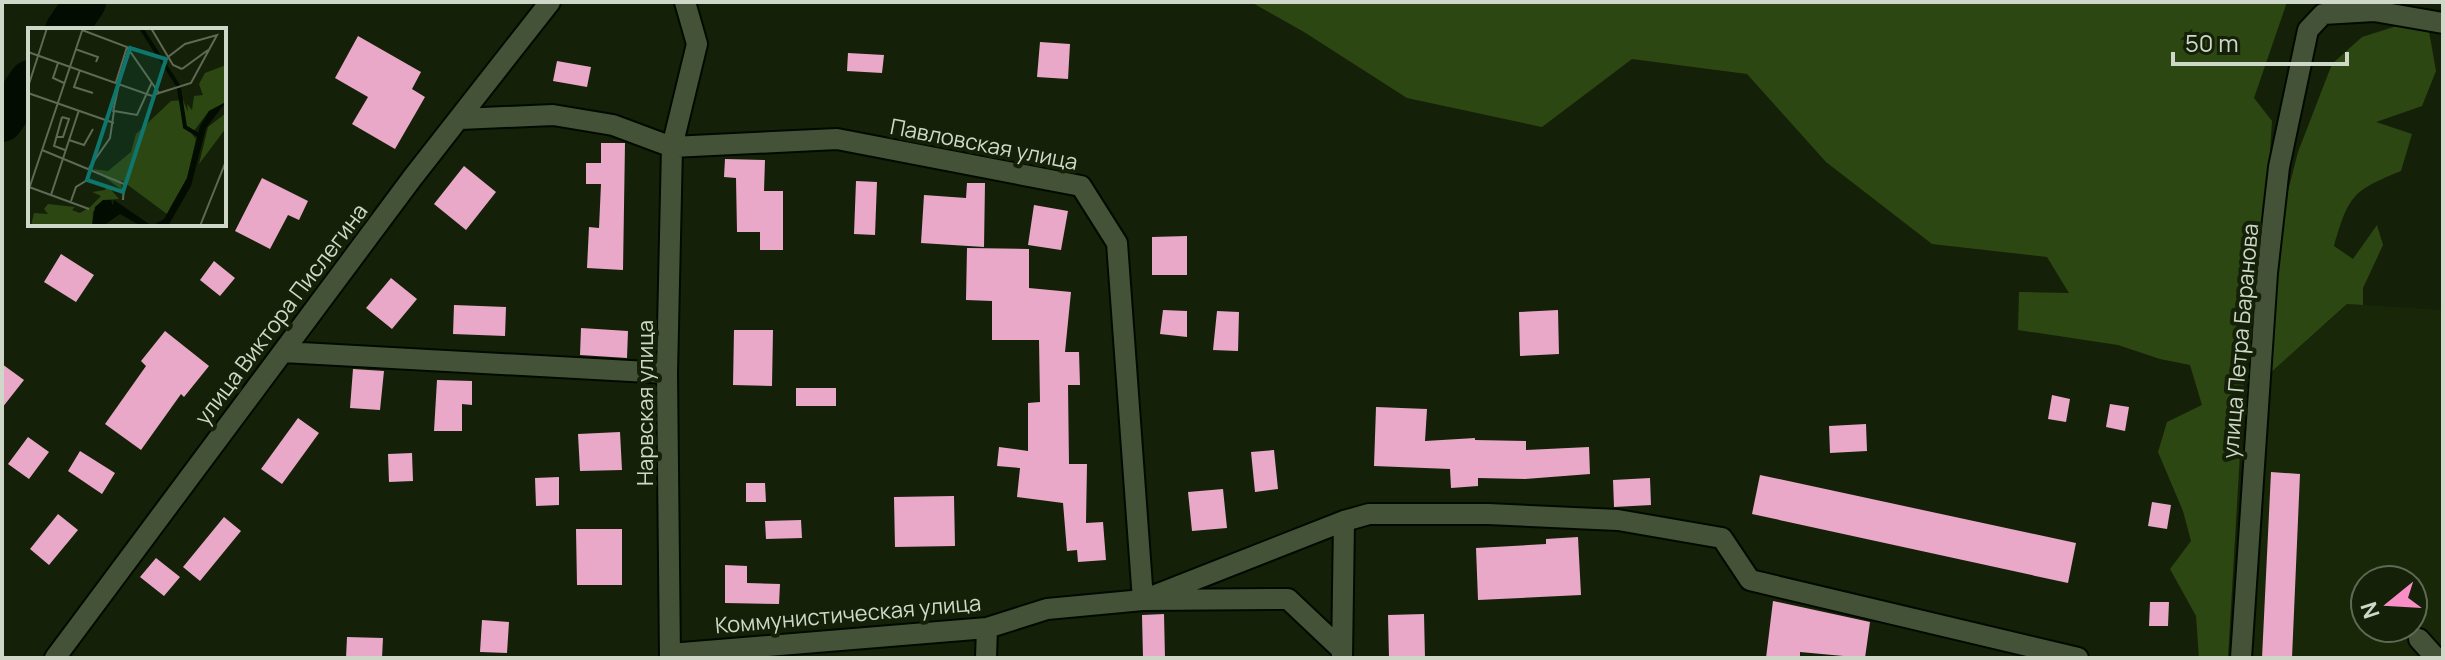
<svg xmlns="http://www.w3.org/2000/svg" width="2445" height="660" font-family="Manrope,sans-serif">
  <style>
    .built { fill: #172707; fill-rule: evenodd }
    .green { fill: #2d4713 }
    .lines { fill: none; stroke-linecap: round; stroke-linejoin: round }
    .river { stroke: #020c00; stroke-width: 42 }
    .building { fill: #e9a8c8 }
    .minor-casing { stroke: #020a00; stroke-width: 24 }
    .minor { stroke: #445338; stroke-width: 20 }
    .labels { text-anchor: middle; stroke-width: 8; stroke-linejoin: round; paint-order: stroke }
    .street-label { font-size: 22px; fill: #cfd8c8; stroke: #142108 }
    .inset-river { fill: none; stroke: #020c00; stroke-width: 4 }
    .inset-road { fill: none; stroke: #5f6a55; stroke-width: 2 }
    .view { fill: #0f766e; fill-opacity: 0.15; stroke: #0f766e; stroke-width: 4 }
    .inset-edge { fill: none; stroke: #cfd8c8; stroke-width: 4 }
  </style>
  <rect width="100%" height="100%" fill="#142108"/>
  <path class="built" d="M2348,304L2443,310V658H2251L2268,375ZM2365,580H2413V628H2365Z"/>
  <path class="green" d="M1251,2H2287L2254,98L2272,121L2266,212L2248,318L2228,658H2199L2196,616L2170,569L2191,541L2183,511L2158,452L2167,422L2202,405L2190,365L2160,359L2118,345L2018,330L2019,292L2069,293L2047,257L1932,244L1826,162L1747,74L1632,59L1542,127L1407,98L1304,32Z
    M2427,20L2436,71L2422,106L2376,122L2412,134L2401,171C2352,191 2349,195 2334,246L2353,259L2377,225L2383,245L2363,288V305L2347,304L2268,375L2280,222L2298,152L2332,64L2362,37L2400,25Z"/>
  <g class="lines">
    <path class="river" d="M66,30L85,2
      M2,121L30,81"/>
  </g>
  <path class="building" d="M358,36L421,72L412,89L425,97L395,149L352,124L368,97L335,78Z
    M1040,42L1070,44L1068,79L1037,77Z
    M848,53L884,55L882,73L847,71Z
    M557,61L591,67L587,87L553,81Z
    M601,143H625L623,270L587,268L589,227L599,228L601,184H586V163H601Z
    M725,159L765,160L764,191H783V250H760V232H737L736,178L724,177Z
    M464,166L496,192L466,230L434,204Z
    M262,178L308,201L299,220L288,215L270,249L235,231Z
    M856,181L877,182L875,235L854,234Z
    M967,183H985L984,247L921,243L924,195L966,198Z
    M1034,205L1068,211L1061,250L1028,245Z
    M1187,236V275H1152V237Z
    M967,248L1029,249V288L1071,292L1065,352H1079L1080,385H1068L1069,464H1087L1086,523L1103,522L1106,560L1078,562L1077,550L1067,551L1063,503L1017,497L1020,468L997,466L999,447L1028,451V403L1040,402L1039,340H992V301L966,300Z
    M61,254L94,275L76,302L44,282Z
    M214,261L235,278L220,296L200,280Z
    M391,278L417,299L392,329L366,308Z
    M454,305L506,307L505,336L453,334Z
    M1163,310L1187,311V337L1160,334Z
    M1558,310L1559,354L1520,356L1519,312Z
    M1217,311L1239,312L1238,351L1213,350Z
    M581,328L628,331L627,358L580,355Z
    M734,330H773L772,386L733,385Z
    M165,331L209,366L184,397L181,394L141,450L105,424L146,366L141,361Z
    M2,364L24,380L2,408Z
    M353,369L384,371L380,410L350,408Z
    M437,380L472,381V405L462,404V431H434Z
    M796,388H836V406H796Z
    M2052,395L2070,399L2066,422L2048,419Z
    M2110,404L2129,407L2125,431L2106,427Z
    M1376,407L1427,409L1425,441L1475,438V440L1526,441V450L1589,447L1590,474L1525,479L1478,478V486L1451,488L1450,469L1374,466Z
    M298,418L319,433L282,484L261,469Z
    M1866,424L1867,451L1830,453L1829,426Z
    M620,432L622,470L580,471L578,434Z
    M28,437L49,452L29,479L8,464Z
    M1274,450L1278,489L1255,492L1251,452Z
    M80,451L115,473L102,494L68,471Z
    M412,453L413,481L389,482L388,454Z
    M2271,472L2300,474L2292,658H2262Z
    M1760,475L2076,543L2068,583L1752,514Z
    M559,477V505L536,506L535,478Z
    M1650,478L1651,505L1614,507L1613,480Z
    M746,483H765L766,502H746Z
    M1223,489L1227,528L1192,531L1188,492Z
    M954,496L955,546L895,547L894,497Z
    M2152,502L2171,505L2167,529L2148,526Z
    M58,514L78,530L49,565L30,549Z
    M224,517L241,531L200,581L183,567Z
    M801,520L802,538L766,539L765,521Z
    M576,529H622V585H577Z
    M1578,537L1581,595L1478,600L1476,548L1546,544V539Z
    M156,558L180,577L164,596L140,577Z
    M725,565L747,566V583L780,584L779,604L725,603Z
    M1773,601L1870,622L1865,658L1800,652V658H1766Z
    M2150,602H2169L2168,626H2149Z
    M1164,614L1165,658H1143L1142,615Z
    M1424,614L1425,658H1389L1388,615Z
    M482,620L509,622L507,653L480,652Z
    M347,637L383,638L382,658H346Z"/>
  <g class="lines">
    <g class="minor-casing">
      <path id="minor" d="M460,119L553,115L613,125L672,147L837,139L1081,186L1117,243L1143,600L1344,521L1369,514H1488L1618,520L1722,538L1750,580L2078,658
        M283,352L667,373
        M2419,639L2436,658
        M670,654L987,628L1047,609L1143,600L1288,599L1342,650
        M1342,657L1344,521
        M55,658L413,177L550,2
        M670,658L667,373L672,147L697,44L685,2
        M986,658L987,628
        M2241,658L2267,273L2279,167L2308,30L2323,14L2374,11L2443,23"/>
    </g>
    <use href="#minor" class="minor"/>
  </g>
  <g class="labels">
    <g class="street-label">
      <text transform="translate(984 144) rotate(11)" y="8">Павловская улица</text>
      <text transform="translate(281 314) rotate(-53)" y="8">улица Виктора Пислегина</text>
      <text transform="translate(2240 341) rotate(-85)" y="8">улица Петра Баранова</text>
      <text transform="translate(645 403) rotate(-90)" y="8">Нарвская улица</text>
      <text transform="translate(848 614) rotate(-5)" y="8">Коммунистическая улица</text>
    </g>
  </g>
  <g transform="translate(28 28)">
    <rect width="198" height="198" fill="#142108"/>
    <path d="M198,37V74L181,83L165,104L156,96L168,111L159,150L139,186L93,152L94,162L65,141L80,143L103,124L108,106L143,73L155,72L160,84L159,76L164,82L166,68L175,67L171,56L177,45ZM198,85V100L171,136L180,99ZM79,157L91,171L75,172L65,184L64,198H3L6,185L20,186L16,181L20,176L47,179L44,182L52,185L62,179L73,168L64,164L77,162Z" fill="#2d4713"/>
    <path d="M198,74L178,100L163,158L140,198H113L92,186L75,198H64L67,179L75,172H83L85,178L86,172L124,198L136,191L159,150L172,98L181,83Z" fill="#020c00"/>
    <path class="inset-river" d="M113,0L151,59M151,60L157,99L172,108"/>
    <path class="inset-road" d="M123,0L145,37L154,41M54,2L99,19L131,65L163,55L189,7L157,16L140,29M47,21L70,29L68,34M0,24L124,68L131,65M30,35L25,50L36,55M154,41L180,22M52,42L46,59L65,65M88,54L99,19M0,59L19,0M0,65L86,95M85,84L91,56M34,89L26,118L37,122M29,109H35L41,91L34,89M41,112L56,117L65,101M14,122L96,156L95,172M61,140L82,110L86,83L109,87L124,54M1,159L61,181M0,164L55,0M23,167L51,82M43,173L48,159L61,151M172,198L198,133"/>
    <path class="view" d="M102,20L138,31L95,164L59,152Z"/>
    <rect width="198" height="198" class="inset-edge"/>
  </g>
  <rect width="2445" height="660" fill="none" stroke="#cfd8c8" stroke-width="8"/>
  <g transform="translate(2389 604) rotate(252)"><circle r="38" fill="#142108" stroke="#5f6a55" stroke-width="2"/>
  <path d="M0-6L14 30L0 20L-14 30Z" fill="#fa8fc7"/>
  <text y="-12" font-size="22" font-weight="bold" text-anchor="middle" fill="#cfd8c8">N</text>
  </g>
  <path d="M2173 52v12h174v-12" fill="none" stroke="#cfd8c8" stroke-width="4"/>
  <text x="2185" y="52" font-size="24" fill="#cfd8c8" stroke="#142108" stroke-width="6" paint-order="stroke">50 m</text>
</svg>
